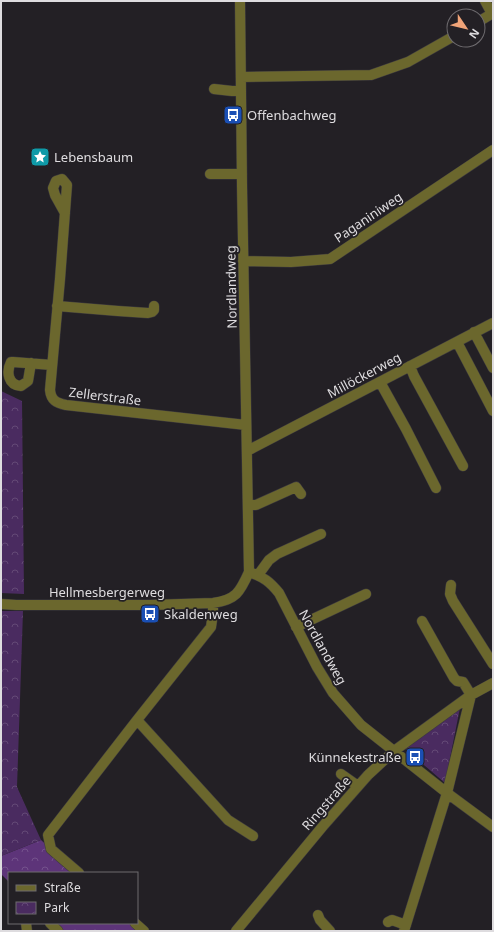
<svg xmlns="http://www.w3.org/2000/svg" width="494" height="932" font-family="'Noto Sans',sans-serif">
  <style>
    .forest { fill: url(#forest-crowns) }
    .park { fill: url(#park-crowns) }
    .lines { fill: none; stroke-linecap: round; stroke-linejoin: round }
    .stream { stroke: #00003d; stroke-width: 2.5 }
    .minor-casing { stroke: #3d3a3f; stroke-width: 11 }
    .minor { stroke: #6b672d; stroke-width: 10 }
    .labels { text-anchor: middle; stroke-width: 3.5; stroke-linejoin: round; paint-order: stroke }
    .poi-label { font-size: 13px; fill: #dedcdf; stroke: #232025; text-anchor: start }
    .street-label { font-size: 13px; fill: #dedcdf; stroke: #232025 }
  </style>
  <defs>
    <pattern id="forest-crowns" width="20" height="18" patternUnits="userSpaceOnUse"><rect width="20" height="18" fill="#5d3479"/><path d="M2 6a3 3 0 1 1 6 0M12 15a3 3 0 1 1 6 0" fill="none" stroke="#74518c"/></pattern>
    <pattern id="park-crowns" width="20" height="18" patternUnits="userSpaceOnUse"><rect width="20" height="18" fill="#4a2b60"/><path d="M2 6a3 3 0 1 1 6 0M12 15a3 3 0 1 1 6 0" fill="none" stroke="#644976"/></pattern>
  </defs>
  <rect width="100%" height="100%" fill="#232025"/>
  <path class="forest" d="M41,840L77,873H9V882L1,874V856Z
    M54,923H130L139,931H62Z"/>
  <path class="park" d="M1,391L22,401L24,594L1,593Z
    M1,611H23L17,787L41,840L1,856Z
    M460,708L445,783L404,748Z"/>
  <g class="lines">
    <path class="stream" d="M491,1L492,3"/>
    <g class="minor-casing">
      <path id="minor" d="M485,1L492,14
        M478,22L493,13
        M241,77L371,75L408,62L454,36
        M214,89L232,91L241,90
        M210,174H242
        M65,213L55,195L53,188L56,181L62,179L67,185L60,279L50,390C51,400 56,403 66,405L246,425
        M243,261L291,262L330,259L493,150
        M57,306L118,311L148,313L152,312L154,310V306
        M474,332L493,368
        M457,342L493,411
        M31,363L28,381L21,386C8,385 6,372 11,362H13L52,365
        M410,366L414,376L463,466
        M380,382L406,429L436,488
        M247,451L493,323
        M248,505H256L296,487L301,494
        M249,572C264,577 270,582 279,593L317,667L333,693L361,725L447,793L493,827
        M258,575L269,560L277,554L321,534
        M451,585L450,594L453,601L493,664
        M1,604L16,605H150L213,603C236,600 240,592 249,572L242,186L240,1
        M422,621L454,678L457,681L463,682L471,695
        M296,627L366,594
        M137,720L228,820L253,836
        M341,774L358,786
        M79,873L51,849L48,835L137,720L211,627L213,613V603
        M318,915L320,920L330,931
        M388,922L392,920L406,925
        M26,923L27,931
        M50,923L58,931
        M135,923L144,931
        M236,931L323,826L368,775L394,751L471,695L493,683
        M404,931L447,793L471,695"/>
    </g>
    <use href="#minor" class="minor"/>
  </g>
  <defs>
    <g id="bus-square" transform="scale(1)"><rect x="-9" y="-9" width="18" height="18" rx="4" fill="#1a4fb4" stroke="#232025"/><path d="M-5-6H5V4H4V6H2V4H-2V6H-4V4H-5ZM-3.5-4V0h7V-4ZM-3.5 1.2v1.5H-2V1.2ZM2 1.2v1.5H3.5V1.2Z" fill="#fff"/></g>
    <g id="sight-square" transform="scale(1)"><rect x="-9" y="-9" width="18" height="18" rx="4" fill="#0f9aa8" stroke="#232025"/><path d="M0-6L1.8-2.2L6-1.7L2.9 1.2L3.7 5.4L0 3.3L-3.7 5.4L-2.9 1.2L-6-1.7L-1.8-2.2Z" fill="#fff"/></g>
  </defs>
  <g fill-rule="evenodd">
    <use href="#bus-square" x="233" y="115"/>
    <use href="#sight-square" x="40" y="157"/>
    <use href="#bus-square" x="150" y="614"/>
    <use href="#bus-square" x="415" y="757"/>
  </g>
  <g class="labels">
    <g class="poi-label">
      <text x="247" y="120">Offenbachweg</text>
      <text x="54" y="162">Lebensbaum</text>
      <text x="164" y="619">Skaldenweg</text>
      <text x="401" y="762" text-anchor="end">Künnekestraße</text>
    </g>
    <g class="street-label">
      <text transform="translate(368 217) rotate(-34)" y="5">Paganiniweg</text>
      <text transform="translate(231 287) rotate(-91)" y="5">Nordlandweg</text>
      <text transform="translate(364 375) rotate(-28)" y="5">Millöckerweg</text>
      <text transform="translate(105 396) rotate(7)" y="5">Zellerstraße</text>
      <text x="107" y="597">Hellmesbergerweg</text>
      <text transform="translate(323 647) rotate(61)" y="5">Nordlandweg</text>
      <text transform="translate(326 803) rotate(-49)" y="5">Ringstraße</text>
    </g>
  </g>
  <rect width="494" height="932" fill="none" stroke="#dedcdf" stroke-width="4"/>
  <rect x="8" y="872" width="130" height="52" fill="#232025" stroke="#6e6b6f"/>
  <rect x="16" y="885" width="20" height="6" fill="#6b672d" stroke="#6e6b6f"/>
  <text x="44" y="892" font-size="12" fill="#dedcdf">Straße</text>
  <rect x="16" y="902" width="20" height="12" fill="url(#park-crowns)" stroke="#6e6b6f"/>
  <text x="44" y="912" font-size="12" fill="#dedcdf">Park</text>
  <g transform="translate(466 28) rotate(125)"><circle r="19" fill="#232025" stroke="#6e6b6f"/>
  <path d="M0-3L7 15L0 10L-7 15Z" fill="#f0a378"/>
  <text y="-6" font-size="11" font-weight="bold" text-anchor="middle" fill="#dedcdf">N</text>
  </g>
</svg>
